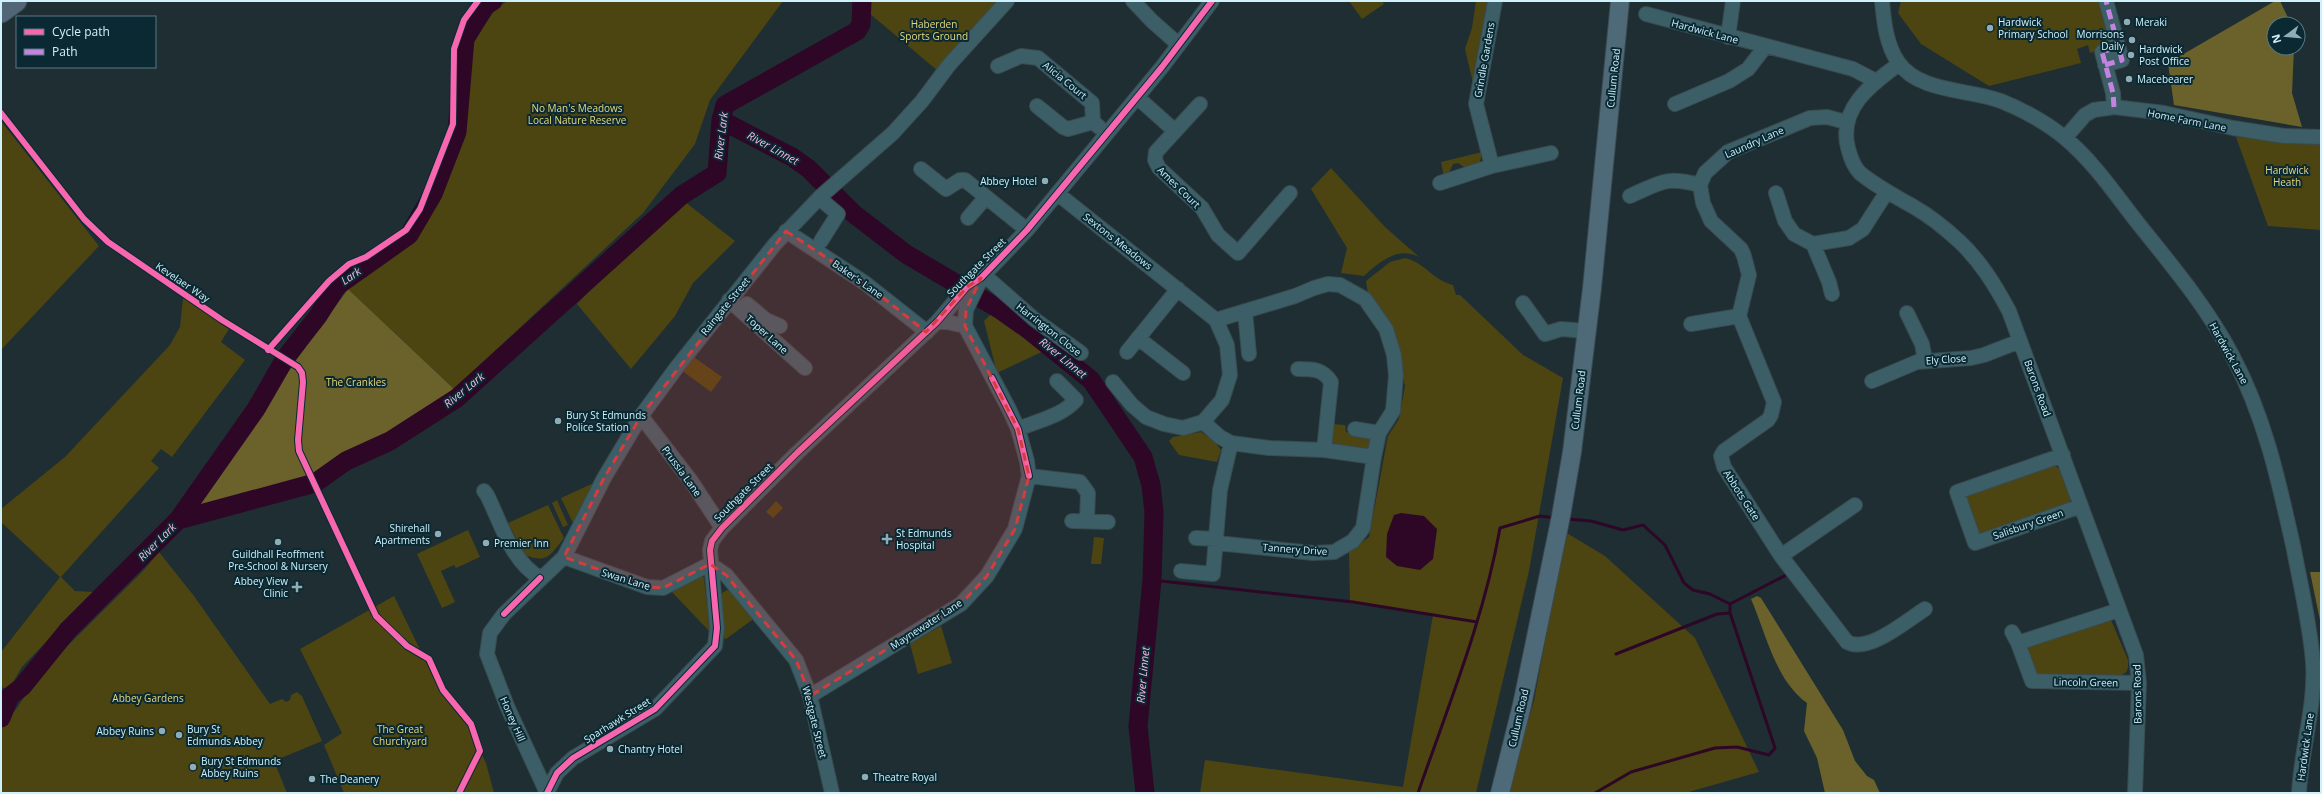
<svg xmlns="http://www.w3.org/2000/svg" width="2322" height="794" font-family="'Open Sans',sans-serif">
  <style>
    .green { fill: #4c4512 }
    .forest { fill: #6a622a }
    .water { fill: #2e0727 }
    .lines { fill: none; stroke-linecap: round; stroke-linejoin: round }
    .stream { stroke: #2e0727; stroke-width: 3 }
    .river { stroke: #2e0727; stroke-width: 19 }
    .minor-casing { stroke: #394a4f; stroke-width: 16 }
    .major-casing { stroke: #394a4f; stroke-width: 20 }
    .highway-casing { stroke: #394a4f; stroke-width: 23 }
    .minor { stroke: #3c5e67; stroke-width: 14 }
    .major { stroke: #4e6a78; stroke-width: 18 }
    .highway { stroke: #516677; stroke-width: 21 }
    .quiet { stroke: #c483df; stroke-width: 5; stroke-dasharray: 10 5; stroke-linecap: butt }
    .cycleway-casing { stroke: #0a2932; stroke-width: 8 }
    .cycleway { stroke: #f766af; stroke-width: 6 }
    .marked { fill: #d53c3d; fill-opacity: 0.2; stroke: #d53c3d; stroke-width: 3; stroke-dasharray: 8 5; stroke-linejoin: round }
    .poi-dot { fill: #90adb6; stroke: #0a2932; stroke-width: 1.5 }
    .labels { text-anchor: middle; stroke-width: 4; stroke-linejoin: round; paint-order: stroke }
    .poi-label { font-size: 10px; fill: #cef1fc; stroke: #0a2932; text-anchor: start }
    .park-label { font-size: 10px; fill: #e9d87b; stroke: #0a2932 }
    .street-label { font-size: 10px; fill: #cef1fc; stroke: #0a2932 }
    .water-label { font-size: 11px; font-style: italic; fill: #fab9e4; stroke: #0a2932 }
  </style>
  <rect width="100%" height="100%" fill="#1e2e33"/>
  <path class="green" d="M507,1H783L710,100L695,144L643,213L454,389L348,289L354,281L390,257L427,223L462,134L469,48L495,10Z
    M864,1H1000L938,71L863,8Z
    M1349,1H1382L1384,4L1362,19Z
    M1476,1H1487L1473,83L1465,49L1472,28Z
    M1901,1H2103L2115,45L2090,53L2088,45L2077,49L2081,63L1989,86L1921,44L1898,13Z
    M1,121L99,246L1,350Z
    M2236,137L2321,144V230L2268,226Z
    M1482,152L1479,167L1467,169L1458,163L1453,164L1449,173L1444,177L1441,162Z
    M1331,168L1385,227L1419,257C1398,246 1379,262 1364,276L1341,273L1347,248L1311,189Z
    M680,198L735,241L693,283L675,316L631,369L577,304Z
    M1405,258C1424,262 1434,281 1453,285L1456,295H1460L1523,355L1563,378L1529,571L1476,793H1200L1205,760L1403,787L1433,615L1350,603L1349,552L1369,537L1388,436L1399,419L1405,386L1397,343L1369,300L1366,281L1390,262Z
    M183,298L229,329L221,342L245,360L172,457L161,449L151,461L159,468L61,577L75,591L94,592L22,667L7,692L1,685V652L60,577L1,522V509L65,457L170,345L180,327Z
    M995,310L1026,330L1048,349L997,373L984,321Z
    M688,353L722,377L711,392L677,367Z
    M1332,424L1345,425L1346,432L1372,437L1369,448L1362,451L1336,449L1330,442Z
    M1201,432L1215,442L1221,450L1217,462L1179,455L1169,441L1173,437Z
    M2052,464C2064,468 2073,492 2070,503L1983,535L1975,534L1963,503L1967,491Z
    M596,482L578,520L573,523L561,498Z
    M557,500L568,525L563,527L552,503Z
    M776,501L783,508L773,518L766,512Z
    M548,505L564,538C550,555 548,564 525,555L508,523Z
    M468,530L480,557L456,568L454,565L441,571L455,602L442,608L417,554Z
    M1565,532L1605,556L1695,638L1759,772L1685,793H1505L1534,701Z
    M1094,537L1104,538L1101,564H1091Z
    M159,552L194,596L270,704L282,699L286,702L290,700L291,695L297,692L302,696L322,741L274,761L287,793H1V726L17,708L39,674L143,571Z
    M702,574L704,578L710,632L670,590Z
    M727,590L733,591L756,617L726,639L723,638L720,594Z
    M394,596L442,695L469,728L486,763L494,793H344L324,745L342,733L300,649Z
    M2111,620L2128,660C2128,664 2129,668 2126,672C2116,683 2056,677 2039,676L2035,673L2027,649L2031,644Z
    M941,626L952,663L918,674L910,644Z"/>
  <path class="forest" d="M2275,1H2280L2291,24H2274V48H2294L2292,93L2302,127L2174,105L2168,63Z
    M348,289L454,389L379,440L345,457L319,475L193,510L294,363Z
    M2310,572H2321V625Z
    M1757,596L1761,598L1843,730L1855,761L1867,776L1874,780L1880,793H1825L1817,758L1804,731L1807,703C1775,680 1766,633 1751,599Z"/>
  <path class="water" d="M1401,513L1424,516L1437,529L1433,559L1420,570L1397,566L1386,557L1387,534L1394,515Z"/>
  <g class="lines">
    <path class="stream" d="M1567,519L1591,521L1623,530L1643,525L1665,545L1684,583L1693,590L1710,594L1730,604V613L1775,748L1769,755L1737,747L1715,748L1631,772L1595,793
      M1152,580L1353,602L1477,622
      M1730,604L1790,573
      M1616,654L1717,614L1730,613
      M1418,793C1448,706 1484,619 1500,528L1540,516L1555,518"/>
    <path class="river" d="M721,120L792,157L809,169L854,214L906,254L999,309L1029,330L1091,380L1143,457L1151,485L1154,512L1152,580L1138,726L1145,793
      M178,520L256,409L286,357L318,316L337,286L409,235L433,194L457,132L465,39L485,6L493,1
      M1,718L10,696L22,687L68,630L178,520L315,483L346,461L390,441L457,398L682,195L717,173L721,120L725,105L857,31L861,24L862,1"/>
    <g class="minor-casing">
      <path id="minor" d="M1133,1L1152,21L1178,44
        M1882,1C1884,22 1886,44 1898,62C1919,93 1970,89 2001,101C2023,110 2047,123 2065,138C2095,163 2117,197 2141,227C2174,268 2208,309 2232,355C2265,417 2279,482 2294,550C2301,587 2310,625 2313,662C2316,706 2301,749 2299,793
        M1646,14L1853,69L1876,81
        M1728,37L1733,1
        M1899,64C1870,85 1838,109 1848,148C1850,156 1854,167 1860,173C1877,187 1895,196 1914,207C1930,216 1946,229 1960,242C1981,262 1995,285 2009,311L2136,655L2139,683L2135,793
        M2105,65L2122,60L2106,1
        M998,66L1021,56L1038,58L1092,103L1093,122
        M1137,97L1175,131
        M1200,104L1156,152L1155,160L1159,168L1202,208L1218,235L1238,253L1290,193
        M1675,104L1729,81L1748,69L1765,47
        M1037,106L1063,127L1068,129L1093,122L1099,127
        M2114,107L2113,93L2102,52L2118,47
        M2065,138L2085,115L2094,110L2114,107L2164,113L2233,128L2284,136L2321,137
        M1492,166L1476,104L1495,1
        M921,169L946,189L960,180H965L1027,230
        M1440,183L1492,166L1551,153
        M1700,185L1703,203L1711,221L1741,249L1744,256L1749,275L1739,316L1774,402L1771,415L1768,420L1724,451L1721,456L1724,467L1781,556L1847,642C1868,654 1906,621 1925,609
        M1776,193L1785,221L1794,234L1813,244L1849,238L1863,229L1886,193
        M1058,194L1216,320L1227,345L1230,375L1222,400L1203,422L1183,428L1164,424L1146,417L1132,405L1113,382
        M1630,196C1662,182 1665,176 1700,185L1705,173L1728,152L1810,118L1827,117L1846,122
        M819,198L838,214L821,241
        M968,218L986,197
        M786,231L865,283L927,332
        M1813,244L1829,282L1832,294
        M984,275L1034,319L1081,353
        M729,300L805,368
        M1523,303L1545,334L1561,329L1587,331
        M747,304L766,320L780,326
        M1245,311L1249,354
        M1907,313L1922,344L1925,360
        M1216,320L1295,296L1314,288L1328,284L1340,285L1365,299L1386,329L1394,355L1396,376L1393,411L1379,433L1374,457L1363,528L1353,541L1334,552L1313,553L1217,543
        M937,322H947L965,326
        M1691,324L1739,316
        M1138,338L1183,373
        M1127,352L1178,289
        M1298,369C1313,369 1323,369 1331,382L1324,450
        M1872,381L1917,362L1971,358L1984,355L2020,341
        M641,416L691,481L722,528
        M1203,422L1220,437L1231,443L1269,448L1324,450L1374,457
        M1018,429C1037,421 1062,416 1076,400L1057,381
        M1355,429L1379,433
        M2063,455L1957,492L1975,543L2081,506
        M1029,476L1080,482L1088,493L1087,520
        M484,491L487,495C501,523 511,561 540,578
        M1072,521L1108,522
        M1196,538L1217,539
        M1781,556L1855,505
        M564,557L647,587L663,588L710,564
        M710,564L726,575L796,660L810,696L832,793
        M1181,571L1213,574L1220,490L1231,443
        M2119,610L2018,643L2032,681L2139,683
        M2012,632L2018,643
        M810,696L961,604L987,576L1015,529L1029,476L1027,461L1018,429L1009,409L965,326L966,310L979,283
        M547,792L557,773L573,758L655,709L715,646L717,628L710,550L712,541L722,528L797,453L937,322L967,287L981,278L1027,230L1162,67L1212,1
        M547,793L507,706L487,654L490,633L504,614L564,557L604,478L641,416L677,367L775,244L821,196L893,133L922,101L949,65L1007,1"/>
    </g>
    <g class="major-casing">
      <path id="major" d="M1500,793L1522,705L1561,516L1572,452L1592,288L1620,1"/>
    </g>
    <g class="highway-casing">
      <path id="highway" d="M1,12L16,1"/>
    </g>
    <use href="#minor" class="minor"/>
    <use href="#major" class="major"/>
    <use href="#highway" class="highway"/>
    <path class="quiet" d="M2105,65L2122,60L2106,1
      M2114,107L2113,93L2102,52L2118,47"/>
    <g class="cycleway-casing">
      <path id="cycleway" d="M1,113L84,219L108,242L222,320L298,367L302,373L303,382L298,440L299,451L376,616L407,646L429,659L443,690L471,724L480,751L459,793
        M268,350L329,281L349,264L366,257L406,230L420,209L453,124L454,49L464,20L478,1
        M992,378L1018,429L1029,476
        M504,614L540,578
        M547,793L557,773L573,758L655,709L715,646L717,628L710,550L712,541L722,528L797,453L937,322L967,287L981,278L1027,230L1162,67L1212,1"/>
    </g>
    <use href="#cycleway" class="cycleway"/>
  </g>
  <path class="marked" d="M786,231L865,283L926,332L967,287L981,278L966,310L965,326L1018,429L1029,476L1015,529L987,576L961,604L810,696L796,660L726,575L710,564L663,588L647,587L564,557L604,478L641,416Z"/>
  <g class="poi-dot">
    <circle cx="2127" cy="22" r="4"/>
    <circle cx="1990" cy="28" r="4"/>
    <circle cx="2132" cy="40" r="4"/>
    <circle cx="2131" cy="55" r="4"/>
    <circle cx="2129" cy="79" r="4"/>
    <circle cx="1045" cy="181" r="4"/>
    <circle cx="558" cy="421" r="4"/>
    <circle cx="438" cy="534" r="4"/>
    <path d="M885 533h4v4h4v4h-4v4h-4v-4h-4v-4h4z"/>
    <circle cx="278" cy="542" r="4"/>
    <circle cx="486" cy="543" r="4"/>
    <path d="M295 581h4v4h4v4h-4v4h-4v-4h-4v-4h4z"/>
    <circle cx="162" cy="731" r="4"/>
    <circle cx="179" cy="735" r="4"/>
    <circle cx="610" cy="749" r="4"/>
    <circle cx="193" cy="767" r="4"/>
    <circle cx="865" cy="777" r="4"/>
    <circle cx="312" cy="779" r="4"/>
  </g>
  <g class="labels">
    <g class="poi-label">
      <text x="1998" y="26">Hardwick<tspan x="1998" dy="12">Primary School</tspan></text>
      <text x="2135" y="26">Meraki</text>
      <text x="2124" y="38" text-anchor="end">Morrisons<tspan x="2124" dy="12">Daily</tspan></text>
      <text x="2139" y="53">Hardwick<tspan x="2139" dy="12">Post Office</tspan></text>
      <text x="2137" y="83">Macebearer</text>
      <text x="1037" y="185" text-anchor="end">Abbey Hotel</text>
      <text x="566" y="419">Bury St Edmunds<tspan x="566" dy="12">Police Station</tspan></text>
      <text x="430" y="532" text-anchor="end">Shirehall<tspan x="430" dy="12">Apartments</tspan></text>
      <text x="896" y="537">St Edmunds<tspan x="896" dy="12">Hospital</tspan></text>
      <text x="494" y="547">Premier Inn</text>
      <text x="278" y="558" text-anchor="middle">Guildhall Feoffment<tspan x="278" dy="12">Pre-School &amp; Nursery</tspan></text>
      <text x="288" y="585" text-anchor="end">Abbey View<tspan x="288" dy="12">Clinic</tspan></text>
      <text x="187" y="733">Bury St<tspan x="187" dy="12">Edmunds Abbey</tspan></text>
      <text x="154" y="735" text-anchor="end">Abbey Ruins</text>
      <text x="618" y="753">Chantry Hotel</text>
      <text x="201" y="765">Bury St Edmunds<tspan x="201" dy="12">Abbey Ruins</tspan></text>
      <text x="873" y="781">Theatre Royal</text>
      <text x="320" y="783">The Deanery</text>
    </g>
    <g class="park-label">
      <text x="934" y="28">Haberden<tspan x="934" dy="12">Sports Ground</tspan></text>
      <text x="577" y="112">No Man's Meadows<tspan x="577" dy="12">Local Nature Reserve</tspan></text>
      <text x="2287" y="174">Hardwick<tspan x="2287" dy="12">Heath</tspan></text>
      <text x="356" y="386">The Crankles</text>
      <text x="148" y="702">Abbey Gardens</text>
      <text x="400" y="733">The Great<tspan x="400" dy="12">Churchyard</tspan></text>
    </g>
    <g class="street-label">
      <text transform="translate(1705 31) rotate(15)" y="4">Hardwick Lane</text>
      <text transform="translate(1484 60) rotate(-80)" y="4">Grindle Gardens</text>
      <text transform="translate(1613 78) rotate(-84)" y="4">Cullum Road</text>
      <text transform="translate(1065 80) rotate(39)" y="4">Alicia Court</text>
      <text transform="translate(2187 120) rotate(11)" y="4">Home Farm Lane</text>
      <text transform="translate(1754 142) rotate(-24)" y="4">Laundry Lane</text>
      <text transform="translate(1179 187) rotate(44)" y="4">Ames Court</text>
      <text transform="translate(1118 241) rotate(38)" y="4">Sextons Meadows</text>
      <text transform="translate(976 267) rotate(-45)" y="4">Southgate Street</text>
      <text transform="translate(858 279) rotate(35)" y="4">Baker's Lane</text>
      <text transform="translate(183 282) rotate(34)" y="4">Kevelaer Way</text>
      <text transform="translate(725 306) rotate(-51)" y="4">Raingate Street</text>
      <text transform="translate(1049 329) rotate(38)" y="4">Harrington Close</text>
      <text transform="translate(767 334) rotate(42)" y="4">Toper Lane</text>
      <text transform="translate(2229 353) rotate(61)" y="4">Hardwick Lane</text>
      <text transform="translate(1946 359) rotate(-4)" y="4">Ely Close</text>
      <text transform="translate(2038 388) rotate(70)" y="4">Barons Road</text>
      <text transform="translate(1578 400) rotate(-83)" y="4">Cullum Road</text>
      <text transform="translate(682 471) rotate(54)" y="4">Prussia Lane</text>
      <text transform="translate(743 492) rotate(-45)" y="4">Southgate Street</text>
      <text transform="translate(1742 495) rotate(57)" y="4">Abbots Gate</text>
      <text transform="translate(2028 524) rotate(-19)" y="4">Salisbury Green</text>
      <text transform="translate(1295 549) rotate(4)" y="4">Tannery Drive</text>
      <text transform="translate(626 579) rotate(17)" y="4">Swan Lane</text>
      <text transform="translate(926 624) rotate(-33)" y="4">Maynewater Lane</text>
      <text transform="translate(2086 682) rotate(1)" y="4">Lincoln Green</text>
      <text transform="translate(2137 694) rotate(-91)" y="4">Barons Road</text>
      <text transform="translate(1518 718) rotate(-77)" y="4">Cullum Road</text>
      <text transform="translate(513 719) rotate(66)" y="4">Honey Hill</text>
      <text transform="translate(617 720) rotate(-32)" y="4">Sparhawk Street</text>
      <text transform="translate(815 722) rotate(76)" y="4">Westgate Street</text>
      <text transform="translate(2305 747) rotate(-82)" y="4">Hardwick Lane</text>
    </g>
    <g class="water-label">
      <text transform="translate(721 136) rotate(-83)" y="4">River Lark</text>
      <text transform="translate(773 148) rotate(29)" y="4">River Linnet</text>
      <text transform="translate(351 276) rotate(-35)" y="4">Lark</text>
      <text transform="translate(1063 358) rotate(39)" y="4">River Linnet</text>
      <text transform="translate(464 390) rotate(-39)" y="4">River Lark</text>
      <text transform="translate(157 542) rotate(-45)" y="4">River Lark</text>
      <text transform="translate(1143 675) rotate(-85)" y="4">River Linnet</text>
    </g>
  </g>
  <rect width="2322" height="794" fill="none" stroke="#cef1fc" stroke-width="4"/>
  <rect x="16" y="16" width="140" height="52" fill="#0a2932" stroke="#587983"/>
  <rect x="24" y="29" width="20" height="6" fill="#f766af" stroke="#587983"/>
  <text x="52" y="36" font-size="12" fill="#cef1fc">Cycle path</text>
  <rect x="24" y="49" width="20" height="6" fill="#c483df" stroke="#587983"/>
  <text x="52" y="56" font-size="12" fill="#cef1fc">Path</text>
  <g transform="translate(2286 36) rotate(254)"><circle r="19" fill="#0a2932" stroke="#587983"/>
  <path d="M0-3L7 15L0 10L-7 15Z" fill="#90adb6"/>
  <text y="-6" font-size="11" font-weight="bold" text-anchor="middle" fill="#cef1fc">N</text>
  </g>
</svg>
